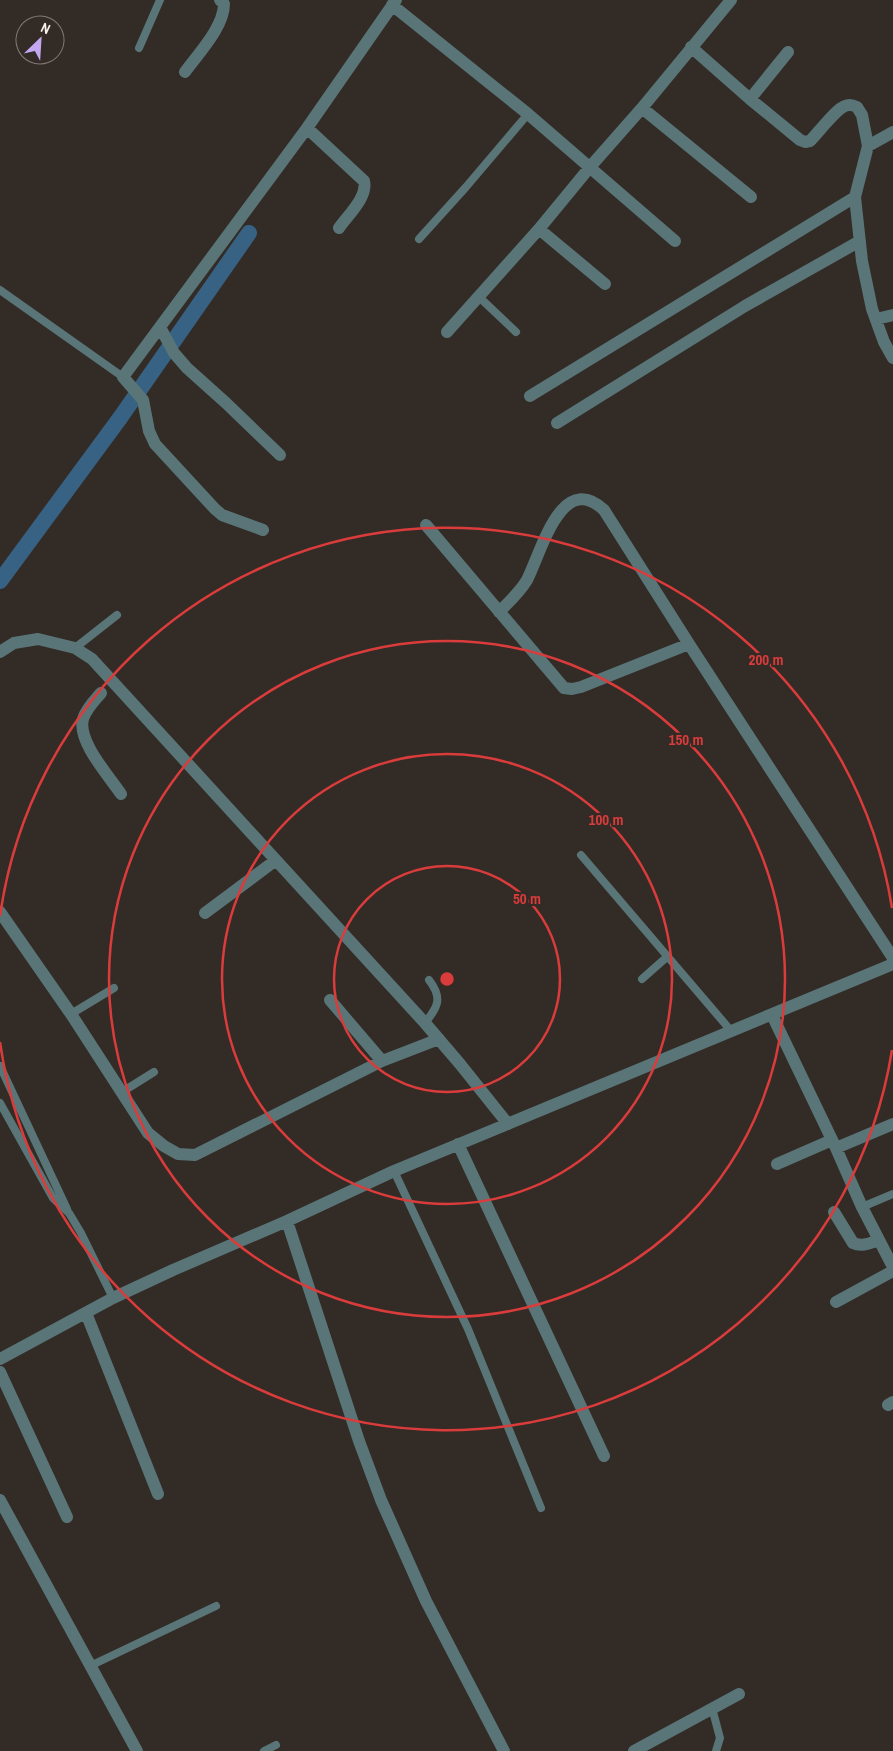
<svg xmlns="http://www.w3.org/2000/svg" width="893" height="1751" font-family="'Archivo Narrow',sans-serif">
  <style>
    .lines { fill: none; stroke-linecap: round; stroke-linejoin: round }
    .canal { stroke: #376284; stroke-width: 16 }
    .service { stroke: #597577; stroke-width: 8 }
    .minor { stroke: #597577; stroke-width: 12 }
    .ring { fill: none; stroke: #da3c3c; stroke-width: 2.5 }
    .centre { fill: #da3c3c; stroke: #332b26; stroke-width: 2.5 }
    .ring-label { font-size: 15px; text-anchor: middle; font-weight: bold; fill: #da3c3c; stroke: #332b26; stroke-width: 4.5; stroke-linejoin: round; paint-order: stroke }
  </style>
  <rect width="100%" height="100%" fill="#332b26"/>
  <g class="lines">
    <path class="canal" d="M0,581L120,418L249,233"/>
    <path class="service" d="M139,48L160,0
      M419,239L466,187L528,114
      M0,290L123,377
      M478,296L516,332
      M75,648L117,615
      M581,855L732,1032
      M642,979L668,956
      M71,1014L114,988
      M425,1023C438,1007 443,998 429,980
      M0,1066L67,1209
      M122,1092L154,1072
      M0,1103L53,1198L69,1213L81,1233L113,1298
      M394,1171L468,1329L541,1508
      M862,1207L893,1194
      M90,1666L216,1606
      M712,1708L720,1738L716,1751
      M264,1751L276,1745"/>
    <path class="minor" d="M392,5L528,114L675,241
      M691,47L750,99L800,140L805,142L810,141C818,133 836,109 845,106C849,104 853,105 857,107L862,115L868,146
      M185,72C198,54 224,27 224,4L220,0
      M750,99L788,52
      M642,108L751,197
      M307,128L364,181C368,197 348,215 339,228
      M893,132L868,146L855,197L862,261L872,309L884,342L893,358
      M539,229L605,284
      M876,319L893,315
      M160,327L174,353L187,368L226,403L280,455
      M447,332L539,229L590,167L642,108L731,0
      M530,396L855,197
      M557,423L745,306L860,241
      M426,525L564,688L572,689L581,687L689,644L893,958
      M263,530L222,515L215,509L155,444L149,431L143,400L123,377L307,128L396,0
      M499,612C509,602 520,592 527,580C541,553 561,470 604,510L689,644
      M0,652L14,643L38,639L75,648L92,659L425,1023L460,1064L508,1124
      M101,693C95,700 86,709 83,719C77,741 109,776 121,794
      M0,912L71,1014L148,1133L164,1146L178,1154L195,1155L382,1061L439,1039
      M205,913L276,860
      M330,1000L382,1061
      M772,1015L836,1148L862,1207L893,1267
      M458,1144L604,1456
      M836,1148L893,1124
      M777,1164L832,1140
      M834,1212L853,1243C862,1247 870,1243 879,1240
      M287,1221L359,1441L381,1500L426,1601L504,1751
      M836,1302L893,1271
      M86,1313L158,1494
      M0,1359L113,1298L173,1270L287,1221L394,1171L893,964
      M0,1372L67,1517
      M888,1405L893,1402
      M0,1500L137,1751
      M634,1751L739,1694"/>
  </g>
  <g class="ring">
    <circle cx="447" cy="979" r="113"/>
    <circle cx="447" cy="979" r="225"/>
    <circle cx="447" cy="979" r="338"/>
    <path d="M892 1050A451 451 0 0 1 0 1042M0 916A451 451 0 0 1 892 908"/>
  </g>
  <circle cx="447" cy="979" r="8" class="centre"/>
  <g class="ring-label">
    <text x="766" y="665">200 m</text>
    <text x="686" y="745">150 m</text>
    <text x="606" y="825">100 m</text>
    <text x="527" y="904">50 m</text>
  </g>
  <g transform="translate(40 40) rotate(25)"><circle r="24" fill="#332b26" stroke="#827b77"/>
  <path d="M0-4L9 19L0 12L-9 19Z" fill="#c4a7f1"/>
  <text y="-8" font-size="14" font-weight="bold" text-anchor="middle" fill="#f9f3f0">N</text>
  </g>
</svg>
